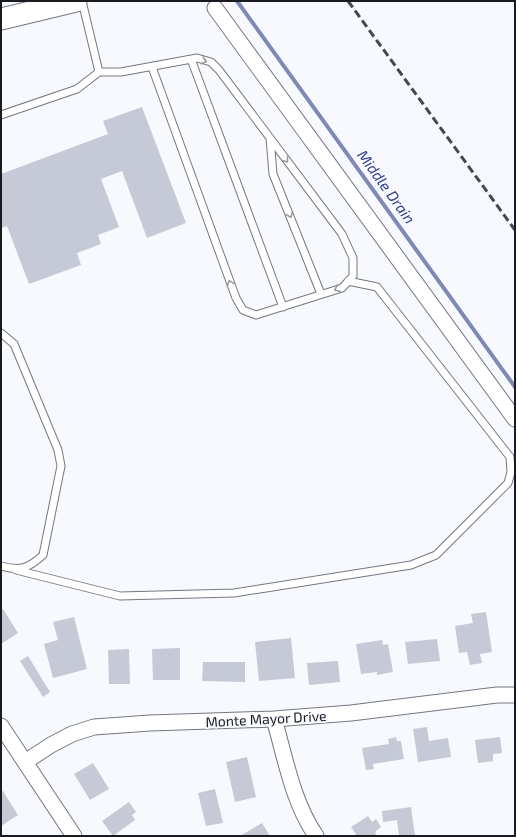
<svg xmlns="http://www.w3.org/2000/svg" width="516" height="837" font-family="'Exo 2',sans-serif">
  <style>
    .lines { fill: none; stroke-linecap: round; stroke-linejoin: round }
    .stream { stroke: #7e8ab4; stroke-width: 4 }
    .building { fill: #c6cad6 }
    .lane-casing { stroke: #737782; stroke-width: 9 }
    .street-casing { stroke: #737782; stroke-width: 17 }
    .secondary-casing { stroke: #737782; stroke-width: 23 }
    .lane { stroke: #fff; stroke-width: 7 }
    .street { stroke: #fff; stroke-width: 15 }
    .secondary { stroke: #fff; stroke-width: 21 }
    .rail { stroke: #47484d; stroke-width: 3; stroke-dasharray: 8 4; stroke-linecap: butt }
    .oneway { stroke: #98989b }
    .labels { text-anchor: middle; stroke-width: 3.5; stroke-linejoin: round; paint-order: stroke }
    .street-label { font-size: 14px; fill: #1a1b20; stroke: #f7f9fe }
    .water-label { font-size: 15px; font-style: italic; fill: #2d3b8c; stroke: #f7f9fe }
  </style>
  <rect width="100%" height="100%" fill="#f7f9fe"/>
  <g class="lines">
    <path class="stream" d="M237,1L515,387"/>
  </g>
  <path class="building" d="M142,107L186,223L147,238L122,171L101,179L119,227L98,235L101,244L77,253L81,265L29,284L7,226L1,228V174L108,134L103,121Z
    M3,609L18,633L1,644V611Z
    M486,612L492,652L480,654L482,663L470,665L467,652L459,653L455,626L473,623L471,614Z
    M74,617L87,669L53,678L44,644L58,640L53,622Z
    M291,638L295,678L259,681L255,642Z
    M437,639L440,661L408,664L405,642Z
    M382,640L383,645L388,644L393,672L377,675V672L361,674L356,644Z
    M180,648V680H153L152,649Z
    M129,649L130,684H109L108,650Z
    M28,656L50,692L43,697L20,661Z
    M338,661L340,682L309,685L307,663Z
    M203,662H245V682L202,681Z
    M427,727L429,741L448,738L451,757L418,762L413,729Z
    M396,737L397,741H401L404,759L373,764L374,769L366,770L362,748L389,744L388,739Z
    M500,737L502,753L493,754V761L478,763L475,740Z
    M247,757L256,797L235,802L226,762Z
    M93,763L109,789L90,800L74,774Z
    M215,789L223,823L206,826L198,793Z
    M3,791L18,815L1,826V792Z
    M129,802L136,812L132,815L135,820L113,836L102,821Z
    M411,807L415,836H399L397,820L383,822L382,811Z
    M368,816L372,822L376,819L381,827L375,832L377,836H357L351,827Z
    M262,823L270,836H240Z"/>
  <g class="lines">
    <g class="lane-casing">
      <path id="lane" d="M191,59L283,307
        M99,72H121L197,58L211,62L219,70L342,234L353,258V276L342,288L256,315L243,310L236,298L152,67
        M1,115L77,89L99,72L82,1
        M270,138L273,174L321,294
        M1,333L14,344L58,450L61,466L43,555C28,569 20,571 1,566
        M16,570L120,596L234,593L411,565L436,555L508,483L511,472L510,457L377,287L348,281"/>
    </g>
    <g class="street-casing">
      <path id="street" d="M215,8L515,419
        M274,719C286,760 292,800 316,836
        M1,726L74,836
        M25,762L51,745L72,734L94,727L150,723L274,719L351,713L497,695H515"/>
    </g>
    <g class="secondary-casing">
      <path id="secondary" d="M1,19L76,1"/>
    </g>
    <use href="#lane" class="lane"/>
    <use href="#street" class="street"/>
    <use href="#secondary" class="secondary"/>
    <path class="rail" d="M348,1L515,230"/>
  </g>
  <defs><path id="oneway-chevron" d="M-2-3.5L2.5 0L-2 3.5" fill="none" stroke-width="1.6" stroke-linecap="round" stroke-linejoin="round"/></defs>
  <g class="oneway">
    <use href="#oneway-chevron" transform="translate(204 61) rotate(16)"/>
    <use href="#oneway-chevron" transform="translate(286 160) rotate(53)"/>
    <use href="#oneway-chevron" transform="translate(290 215) rotate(68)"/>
    <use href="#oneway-chevron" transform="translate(230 283) rotate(-110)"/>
    <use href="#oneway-chevron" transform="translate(337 289) rotate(157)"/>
  </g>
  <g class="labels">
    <g class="street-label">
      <text transform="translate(266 719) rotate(-3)" y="5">Monte Mayor Drive</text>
    </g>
    <g class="water-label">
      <text transform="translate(386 187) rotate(54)" y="5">Middle Drain</text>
    </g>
  </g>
  <rect width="516" height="837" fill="none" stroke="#1a1b20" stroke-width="4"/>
</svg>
